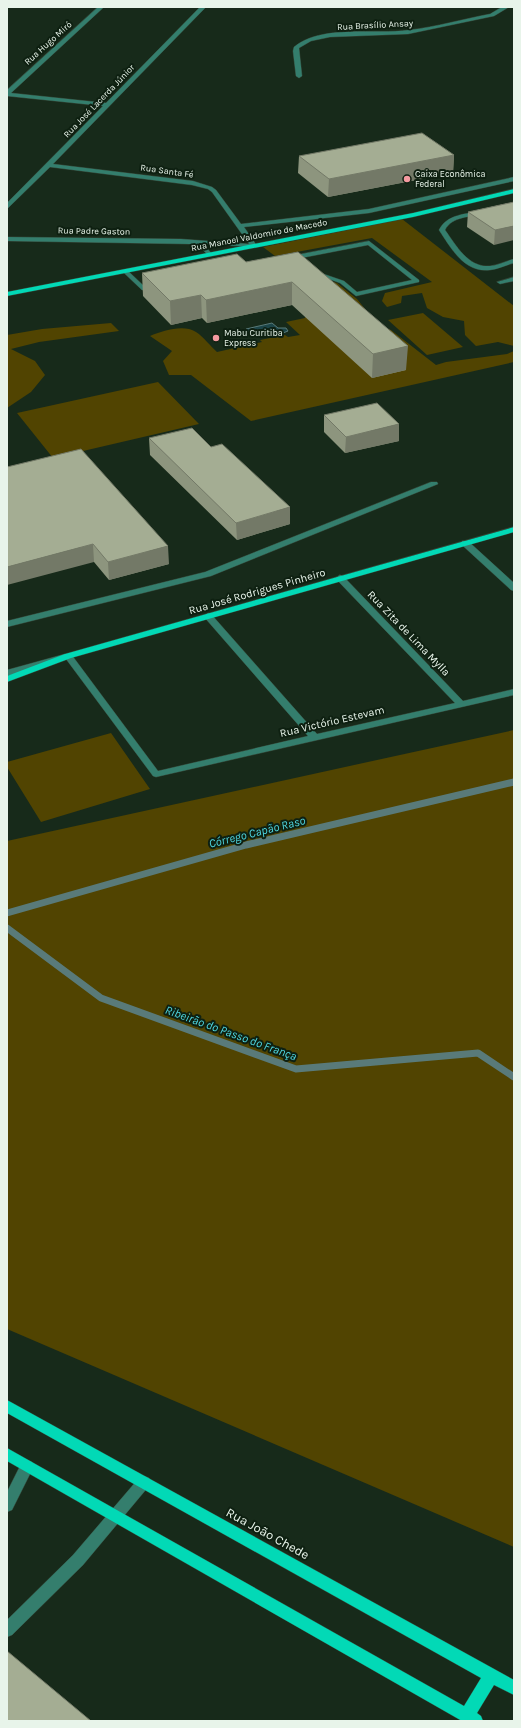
<svg xmlns="http://www.w3.org/2000/svg" width="521" height="1728" font-family="Karla,sans-serif">
  <style>
    .green { fill: #514401 }
    .water { fill: #1c4548; stroke: #597a79 }
    .lines { fill: none; stroke-linecap: round; stroke-linejoin: round }
    .stream { stroke: #597a79; stroke-width: 7 }
    .minor-casing { stroke: #344637; stroke-width: 1 }
    .major-casing { stroke: #344637; stroke-width: 1 }
    .minor { fill: #347e6d; fill-rule: evenodd }
    .major { fill: #02d9b6; fill-rule: evenodd }
    .wall { fill: #8d957e }
    .shaded-wall { fill: #737967 }
    .building { fill: #a4ad93; stroke: #737967 }
    .poi-dot { fill: #f49aa0; stroke: #0e2011; stroke-width: 1.5 }
    .labels { text-anchor: middle; stroke-width: 4; stroke-linejoin: round; paint-order: stroke }
    .far-street-label { font-size: 9px; fill: #e8f4ea; stroke: #0e2011 }
    .far-poi-label { font-size: 9px; fill: #e8f4ea; stroke: #0e2011; text-anchor: start }
    .street-label { font-size: 11px; fill: #e8f4ea; stroke: #0e2011 }
    .water-label { font-size: 12px; font-style: italic; fill: #4fd6e0; stroke: #0e2011 }
    .near-street-label { font-size: 13px; fill: #e8f4ea; stroke: #0e2011 }
  </style>
  <rect width="100%" height="100%" fill="#172a1a"/>
  <path class="green" d="M402,219L514,306V346L498,342L476,346L465,335L464,321L443,317L427,308L422,293L402,296L401,303L387,307L382,301L385,293L432,282L372,238L275,256L263,247Z
    M311,275L337,283L357,299L378,325L391,330L436,365L446,362L507,354L514,351V362L251,421L191,375H169L163,361L172,351L150,336C163,331 183,324 196,332C204,337 210,346 217,352L262,342L260,340L285,335L288,337L300,335L286,322L305,318Z
    M423,313L463,347L427,355L388,320Z
    M111,323L119,331L39,342L11,349L35,361L45,375L31,392L7,408V335L42,329Z
    M158,382L199,424L53,458L17,413Z
    M514,730V1547L7,1329V841Z
    M111,733L150,789L41,822L7,767V762Z"/>
  <path class="water" d="M272,323L278,328H286L288,331L283,333L276,330L252,335L246,329Z"/>
  <g class="lines">
    <path class="stream" d="M7,913L246,845L514,782
      M7,928L101,998L296,1069L478,1053L514,1077"/>
    <g class="minor-casing">
      <path id="minor" d="M98,7H104L11,93L106,103L200,7H206L53,164L193,181L212,187L216,190L241,224L369,209L514,177V181L369,213L244,227L257,246L256,247L202,244L205,246L212,254L209,256L201,248L190,244L7,241V237L181,239L249,244L212,192L208,189L192,185L50,167L7,209V203L103,106L7,96V90Z
        M502,7H509L494,16L408,34L330,37L311,41L299,48L302,76L299,78L296,76L293,51L294,47C321,24 376,35 409,30C436,27 463,19 490,14Z
        M482,211L485,213L484,214C471,217 452,216 445,230C456,245 468,268 490,266C498,265 506,261 514,259V263C506,265 498,269 490,270C464,273 451,248 439,230C447,214 466,214 482,211Z
        M369,241L419,280V282L356,296L340,283L312,273L315,271L344,281L357,292L412,280L368,245L291,260L288,258L291,256Z
        M123,270H127L146,288V290H142L123,272Z
        M514,277V281L500,284L497,282Z
        M431,482H437L438,484L211,576L7,627V621L205,572Z
        M462,541H468L514,583V591L511,590L462,545Z
        M340,575L343,576L463,701L514,689V695L156,777L153,776L66,659L7,676V670L65,654H71L158,771L308,736L205,618L204,616L208,613L211,614L317,734L455,703L337,580L336,578Z
        M27,1460L32,1462L34,1466L12,1510L7,1512V1492L22,1462Z
        M144,1476L149,1478L151,1482L149,1486L83,1565L12,1635L7,1637V1620L73,1555L139,1478Z"/>
    </g>
    <g class="major-casing">
      <path id="major" d="M514,189V193L413,217L7,296V292L413,213Z
        M514,527V532L71,658L7,682V676L65,654Z
        M7,1400L514,1680V1695L494,1685L477,1713L481,1716L483,1721H462L7,1461V1448L464,1706L481,1678L7,1413Z"/>
    </g>
    <use href="#minor" class="minor"/>
    <use href="#major" class="major"/>
  </g>
  <path class="wall" d="M454,155L453,173L328,197L298,173L299,156Z
    M514,202L494,245L467,227L468,212Z
    M298,252L406,370L372,378L292,305L207,323L202,318L171,325L143,296L142,273L246,262Z
    M324,415L399,441L345,453L324,432Z
    M149,438L211,447L290,524L237,540L150,455Z
    M7,467L169,564L109,580L94,562Z"/>
  <path class="shaded-wall" d="M454,155L453,173L328,197L329,179Z
    M514,226V240L494,245L495,230Z
    M292,282V305L207,323L206,300Z
    M201,295L202,318L171,325L170,301Z
    M408,346L406,370L372,378L373,354Z
    M399,424V441L345,453L346,437Z
    M290,507V524L237,540L236,523Z
    M93,544L94,562L7,585V567Z
    M168,546L169,564L109,580L108,562Z"/>
  <path class="building" d="M422,133L454,155L329,179L299,156Z
    M514,202V226L495,230L468,212Z
    M298,252L408,346L373,354L292,282L206,300L201,295L170,301L142,273L237,254L246,262Z
    M377,403L399,424L346,437L324,415Z
    M192,428L211,447L222,444L290,507L236,523L149,438Z
    M81,449L168,546L108,562L93,544L7,567V467Z
    M7,1651L91,1721H7Z"/>
  <g class="poi-dot">
    <circle cx="407" cy="179" r="4"/>
    <circle cx="216" cy="338" r="4"/>
  </g>
  <g class="labels">
    <g class="far-street-label">
      <text transform="translate(375 25) rotate(-3)" y="3">Rua Brasílio Ansay</text>
      <text transform="translate(48 43) rotate(-42)" y="3">Rua Hugo Miró</text>
      <text transform="translate(99 101) rotate(-46)" y="3">Rua José Lacerda Júnior</text>
      <text transform="translate(167 171) rotate(8)" y="3">Rua Santa Fé</text>
      <text transform="translate(94 231) rotate(1)" y="3">Rua Padre Gaston</text>
      <text transform="translate(259 235) rotate(-11)" y="3">Rua Manoel Valdomiro de Macedo</text>
    </g>
    <g class="far-poi-label">
      <text x="415" y="177">Caixa Econômica<tspan x="415" dy="10">Federal</tspan></text>
      <text x="224" y="336">Mabu Curitiba<tspan x="224" dy="10">Express</tspan></text>
    </g>
    <g class="street-label">
      <text transform="translate(257 591) rotate(-16)" y="4">Rua José Rodrigues Pinheiro</text>
      <text transform="translate(409 633) rotate(46)" y="4">Rua Zita de Lima Mylla</text>
      <text transform="translate(332 721) rotate(-13)" y="4">Rua Victório Estevam</text>
    </g>
    <g class="water-label">
      <text transform="translate(257 832) rotate(-14)" y="4">Córrego Capão Raso</text>
      <text transform="translate(231 1033) rotate(20)" y="4">Ribeirão do Passo do França</text>
    </g>
    <g class="near-street-label">
      <text transform="translate(268 1533) rotate(29)" y="5">Rua João Chede</text>
    </g>
  </g>
  <rect width="521" height="1728" fill="none" stroke="#e8f4ea" stroke-width="16"/>
</svg>
